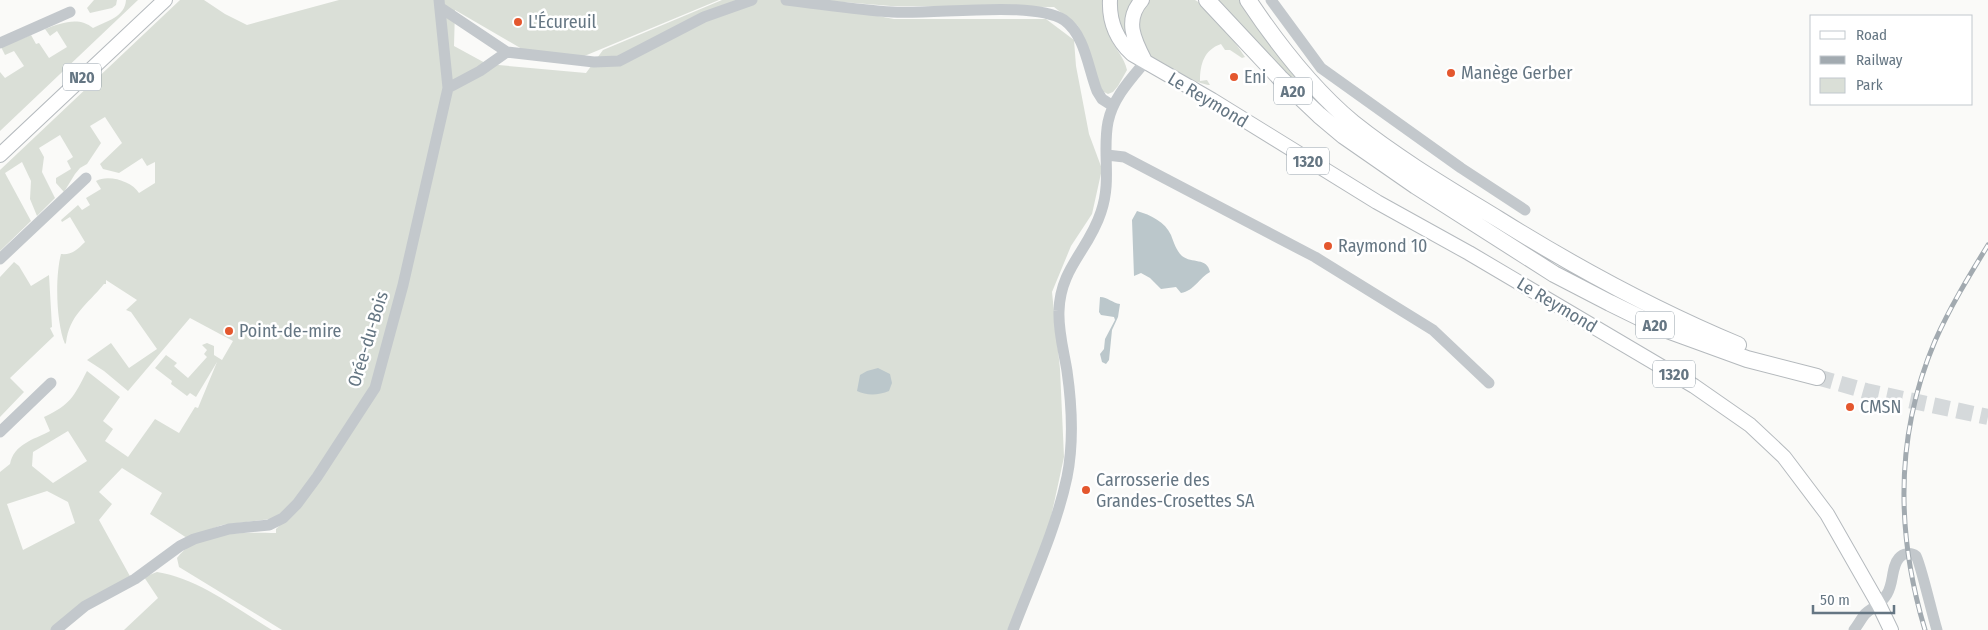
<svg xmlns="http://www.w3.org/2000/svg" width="1988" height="630" font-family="'Fira Sans Condensed',sans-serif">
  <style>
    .green { fill: #dadfd7; fill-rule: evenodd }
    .water { fill: #bbc7cb }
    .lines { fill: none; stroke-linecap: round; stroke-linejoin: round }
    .highway-tunnel { stroke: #d5d9db; stroke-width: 16; stroke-dasharray: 16 8; stroke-linecap: butt }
    .major-casing { stroke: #b5babe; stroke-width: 16 }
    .highway-casing { stroke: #b4b9bd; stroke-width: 18 }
    .minor { stroke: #c3c8cc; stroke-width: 11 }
    .major { stroke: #fff; stroke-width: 14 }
    .highway { stroke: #fff; stroke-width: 16 }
    .rail-casing { stroke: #a2aab0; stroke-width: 5 }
    .rail { stroke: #fff; stroke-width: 3; stroke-dasharray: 9; stroke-linecap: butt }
    .poi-dot { fill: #e4572e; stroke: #fff; stroke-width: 2 }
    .labels { text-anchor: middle; stroke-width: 5; stroke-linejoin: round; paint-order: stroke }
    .shield { fill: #fff; stroke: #939fa8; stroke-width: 1 }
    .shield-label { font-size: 16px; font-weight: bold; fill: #657683 }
    .poi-label { font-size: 18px; fill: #657683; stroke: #fff; text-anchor: start }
    .street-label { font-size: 18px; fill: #657683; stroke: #fff }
  </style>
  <rect width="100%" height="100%" fill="#fafaf8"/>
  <path class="green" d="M94,0H117L116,5L112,8L90,13L87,8Z
    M126,0H138L0,131V72L5,78L24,66L14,51L5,55L1,47L31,35L36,44L39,43L49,58L67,47L57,31L50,36L45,29C61,23 79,16 93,28C107,21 125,17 126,0Z
    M180,0H204L225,14L247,25L339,0H719L582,57L522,49L455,10L454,46L487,64L586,73L603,50L722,0H792L894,19H1046L1074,40L1076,66L1089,134L1102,169L1092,214L1071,246L1052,292L1060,369L1064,457L1048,531L1008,630H282L179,567L177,558C199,529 244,533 276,533V529L287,518L315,475L286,510L271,519L222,525L187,538L150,514L162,493L122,468L99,492L112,504L99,520L131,578L51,630H0V472L10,464C14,444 33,440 50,431L44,417C71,404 73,398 87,371L120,397L103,421L113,429L105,441L128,457L155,419L179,433L195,407L198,408L217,362L196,397L190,393L187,396L171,384L172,381L155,368L166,355L177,363L174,366L188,378L207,357L204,354L207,350L202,345L207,343L214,346V355L222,360L233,341L190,318L128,391L104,371L87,360L111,343L129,368L157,349L131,312L126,310L137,300L106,280V284H104C87,305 69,315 66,343L65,344C56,322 55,277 61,254C72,255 77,250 85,242L70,217L62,222L61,220L78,205L82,210L90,205L86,198L101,189L96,181C108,174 132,181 139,193L155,183V162L147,166L142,158L119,173L103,169L100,164L122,143L105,117L90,126L101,143L87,164L80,168L75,174L64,192L56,183V178L71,169L67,161L73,157L60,135L39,148L44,157L42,172L55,198L37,216L30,199L31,181L22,162L5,173L31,221L0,251V170ZM68,431L87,461L53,483L32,466L33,452ZM47,491L68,502L75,523L23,550L7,504Z
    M818,0H1102C1103,13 1105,26 1111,39C1116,50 1124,57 1127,70L1118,86L1113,92L1108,94L1100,90L1078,26L1054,7L891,6Z
    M1114,0H1134L1133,49L1123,40Z
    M1148,0H1195C1213,10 1233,39 1245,57L1242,58L1230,50H1225L1221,44C1204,50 1200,64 1200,81L1207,80L1210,85H1208C1180,78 1135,59 1137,24C1137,21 1137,15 1138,12C1139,8 1145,3 1148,0Z
    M1216,0H1240L1350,131L1298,87Z
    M14,262L19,266L31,286L49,275L52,327L50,328L54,336L10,378L24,392L0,417V277Z
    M157,572C198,578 237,609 272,630H124L158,598L144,577Z"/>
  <path class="water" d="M1137,211C1151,215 1165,222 1171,235C1174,243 1176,250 1182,256C1192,264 1207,257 1210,272C1199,278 1194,291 1181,293L1176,287L1161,289L1150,278L1141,273L1134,276L1132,220Z
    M1100,297C1108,297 1112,303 1120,304L1118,317L1112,330L1109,360L1106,364L1102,362L1100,354L1104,349L1105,339L1115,320L1114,317L1101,315L1099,312Z
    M878,368L890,374L892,383L889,391C879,395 867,396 857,391L860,375L867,371Z"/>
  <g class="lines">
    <path class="highway-tunnel" d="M1817,377L1866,391L1988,417"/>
    <g class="major-casing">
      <path id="major" d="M1110,0C1109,21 1117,40 1132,54L1212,100L1377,202L1469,253L1694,386L1750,425L1784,457L1827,514L1879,605L1891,630
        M1142,0C1124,20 1134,40 1145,61
        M0,155L165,0"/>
    </g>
    <g class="highway-casing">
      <path id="highway" d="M1207,0L1280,78L1319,115L1344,136L1416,186L1554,274L1610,303L1659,327L1747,359L1817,377
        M1248,0C1278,45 1311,88 1353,123C1398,159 1449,189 1498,219C1575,267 1654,310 1738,345"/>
    </g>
    <path class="minor" d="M786,0C821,4 856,10 892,12C934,15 1032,0 1064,20C1085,35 1088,68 1097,91L1102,99L1113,106
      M1271,0L1321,68L1461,168L1525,210
      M441,8L507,52L594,62L619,61L704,17L752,0
      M0,43L70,12
      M448,88L480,71L507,52
      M1107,155L1124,157L1315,257L1433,330L1489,383
      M0,259L86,178
      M0,432L51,383
      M56,630L85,606L135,579L180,546L194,539L229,529L269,525L283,518L297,504L317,477L375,388L403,285L448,88L439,0
      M1013,630C1032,580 1056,529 1067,477C1074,442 1072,406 1067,371C1064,352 1058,331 1059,311C1060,268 1089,250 1101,212C1112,180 1102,152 1108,122C1113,98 1130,80 1145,62
      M1854,630C1858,625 1861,619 1865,614C1873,606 1879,607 1887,594C1894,583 1891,567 1899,558C1903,553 1911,552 1916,556C1920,561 1933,618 1937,630"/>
    <use href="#major" class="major"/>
    <use href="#highway" class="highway"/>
    <g class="rail-casing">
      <path id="rail" d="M1925,630C1896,533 1895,435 1935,341C1950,307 1969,276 1988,245"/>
    </g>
    <use href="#rail" class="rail"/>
  </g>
  <g class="poi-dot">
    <circle cx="518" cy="22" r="5"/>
    <circle cx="1451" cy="73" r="5"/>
    <circle cx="1234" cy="77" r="5"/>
    <circle cx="1328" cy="246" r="5"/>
    <circle cx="229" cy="331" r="5"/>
    <circle cx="1850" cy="407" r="5"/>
    <circle cx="1086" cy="490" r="5"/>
  </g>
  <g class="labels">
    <g class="shield">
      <rect x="63" y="63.5" width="38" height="27" rx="4"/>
      <rect x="1274" y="77.5" width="38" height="27" rx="4"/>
      <rect x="1287" y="147.5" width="42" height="27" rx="4"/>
      <rect x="1636" y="311.5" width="38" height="27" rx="4"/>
      <rect x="1653" y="360.5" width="42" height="27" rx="4"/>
    </g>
    <g class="shield-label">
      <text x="82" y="83">N20</text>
      <text x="1293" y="97">A20</text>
      <text x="1308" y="167">1320</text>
      <text x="1655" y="331">A20</text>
      <text x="1674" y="380">1320</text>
    </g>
    <g class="poi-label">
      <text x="528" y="28">L'Écureuil</text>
      <text x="1461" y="79">Manège Gerber</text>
      <text x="1244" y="83">Eni</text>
      <text x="1338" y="252">Raymond 10</text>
      <text x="239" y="337">Point-de-mire</text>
      <text x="1860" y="413">CMSN</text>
      <text x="1096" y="486">Carrosserie des<tspan x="1096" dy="21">Grandes-Crosettes SA</tspan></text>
    </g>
    <g class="street-label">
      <text transform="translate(1208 100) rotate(31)" y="6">Le Reymond</text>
      <text transform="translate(1557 305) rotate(31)" y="6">Le Reymond</text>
      <text transform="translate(368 339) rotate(-73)" y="6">Orée-du-Bois</text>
    </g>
  </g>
  <rect x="1810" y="15" width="162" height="90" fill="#ffffff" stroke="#c1c8cd"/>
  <rect x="1820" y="31" width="25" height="8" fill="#ffffff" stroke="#c1c8cd"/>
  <text x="1856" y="40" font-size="15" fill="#657683">Road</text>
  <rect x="1820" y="56" width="25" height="8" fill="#a2aab0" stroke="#c1c8cd"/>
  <text x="1856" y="65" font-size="15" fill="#657683">Railway</text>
  <rect x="1820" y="78" width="25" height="15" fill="#dadfd7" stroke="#c1c8cd"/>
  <text x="1856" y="90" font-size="15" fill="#657683">Park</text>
  <path d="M1813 605v8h81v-8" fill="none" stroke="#657683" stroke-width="2.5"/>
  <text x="1820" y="605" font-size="15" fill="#657683" stroke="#ffffff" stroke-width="4" paint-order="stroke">50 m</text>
</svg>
